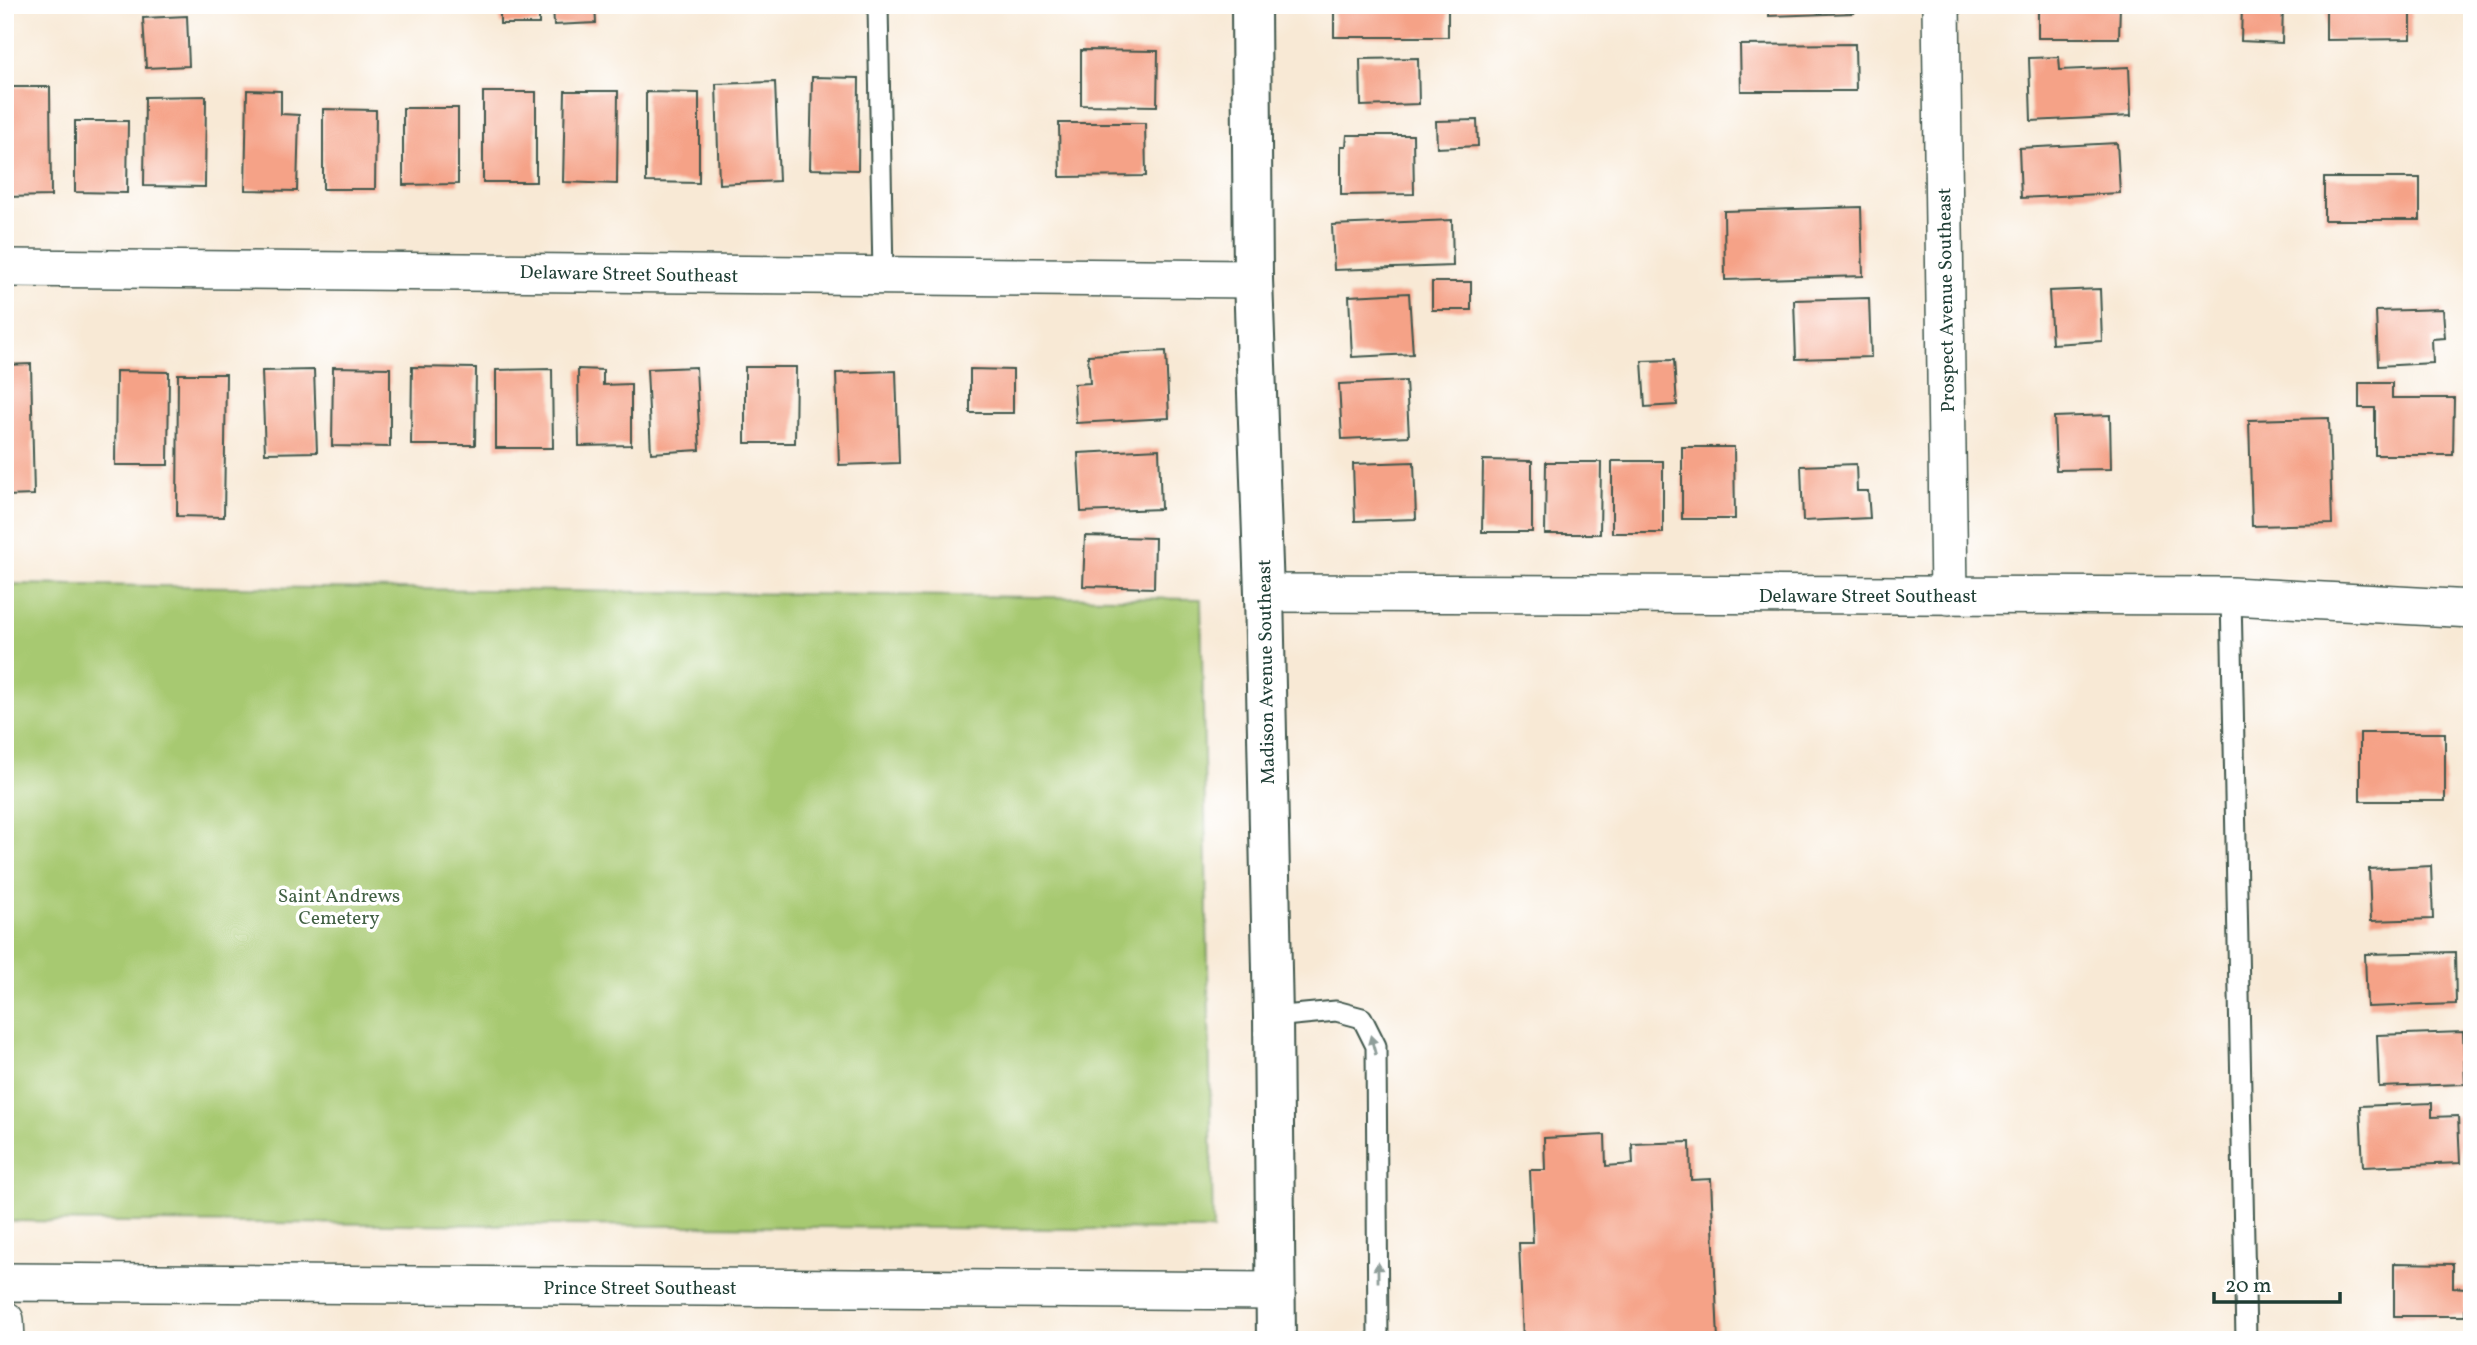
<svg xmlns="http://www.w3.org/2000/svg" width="2477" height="1345" font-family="Vollkorn,serif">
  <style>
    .green { fill: #a7c971; stroke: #638352; stroke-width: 2 }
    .building { fill: #f5a287 }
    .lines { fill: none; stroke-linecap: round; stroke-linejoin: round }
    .service-casing { stroke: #40574c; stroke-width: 23 }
    .minor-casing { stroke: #40574c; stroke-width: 40 }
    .tertiary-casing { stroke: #40574c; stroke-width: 42 }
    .service { stroke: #fff; stroke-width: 19 }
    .minor { stroke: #fff; stroke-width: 37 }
    .tertiary { stroke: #fff; stroke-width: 38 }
    .oneway { fill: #8f9e9a }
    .labels { text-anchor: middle; stroke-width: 7; stroke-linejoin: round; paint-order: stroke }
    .street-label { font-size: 19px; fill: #1f3d34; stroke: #fff }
    .park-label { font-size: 19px; fill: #416043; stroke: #fff }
  </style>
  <rect width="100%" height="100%" fill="#fff"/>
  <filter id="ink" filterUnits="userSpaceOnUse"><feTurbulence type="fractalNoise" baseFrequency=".0143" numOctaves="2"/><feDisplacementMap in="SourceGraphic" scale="14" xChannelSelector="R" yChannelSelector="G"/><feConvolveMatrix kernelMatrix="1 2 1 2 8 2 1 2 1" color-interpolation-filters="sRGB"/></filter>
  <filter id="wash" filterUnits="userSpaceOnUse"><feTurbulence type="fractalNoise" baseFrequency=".00686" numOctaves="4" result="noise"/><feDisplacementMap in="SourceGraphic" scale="28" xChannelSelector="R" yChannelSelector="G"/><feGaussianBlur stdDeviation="1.57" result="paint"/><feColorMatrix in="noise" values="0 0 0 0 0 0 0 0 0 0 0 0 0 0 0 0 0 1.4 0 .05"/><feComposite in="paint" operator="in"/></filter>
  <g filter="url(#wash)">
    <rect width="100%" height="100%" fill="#f8e9d5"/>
    <path class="green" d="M5,584L1201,599L1213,1230L5,1221Z"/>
    <g id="blocks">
      <path class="building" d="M500,5H539V24H500Z
        M553,5H595L596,23L554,25Z
        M1334,5H1448V37H1334Z
        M1769,5H1853L1854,13L1769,16Z
        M2038,5H2120L2119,38H2038Z
        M2242,5H2283L2282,43L2241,41Z
        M2326,5H2411V39L2326,40Z
        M187,16L189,66L146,68L143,18Z
        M1855,44L1856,91H1741L1740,45Z
        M1081,50L1158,51L1157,106L1081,105Z
        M2059,57L2060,70L2129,67L2131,116L2031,121L2029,58Z
        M1418,58L1419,104L1361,106L1360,59Z
        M812,77L859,78L858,170L810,169Z
        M775,82L779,181L719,184L716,84Z
        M5,87H50L51,196L5,197Z
        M247,90L281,91V114L299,115L297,191L245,190Z
        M565,91H618L617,184L563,182Z
        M483,92H536V182H483Z
        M646,92L699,93V183L646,182Z
        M206,96L205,187L144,186L145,97Z
        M403,108H458V184L403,185Z
        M323,109L376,110L375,189H323Z
        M1477,120L1478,146L1437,148L1436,121Z
        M75,121H128L127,193L75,192Z
        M1059,123H1145L1146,176L1060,177Z
        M1347,135H1413L1414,194L1341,195V146H1346Z
        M2117,143L2120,193L2021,198L2019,148Z
        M2324,178H2420V220H2324Z
        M1861,207L1863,276L1725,280L1724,211Z
        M1452,220L1453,266L1334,270L1332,225Z
        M1432,282H1471V310H1432Z
        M2100,289L2102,341L2052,344L2049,291Z
        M1409,293L1413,354L1352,357L1349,296Z
        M1869,298L1871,357L1796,359L1794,300Z
        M2443,309L2445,338L2432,339L2433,363L2378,366L2376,311Z
        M1166,351L1169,418L1076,423L1074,384L1090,383L1088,355Z
        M1674,360L1677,405L1645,407L1642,361Z
        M31,364L34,495L5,496V365Z
        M333,367L390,368V447L332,446Z
        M412,367L476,368L475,445H411Z
        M696,367L700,450L651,453L647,369Z
        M745,367H796L795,443H745Z
        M552,369L553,448H496V370Z
        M578,369L603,370V385L631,384V445L579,446Z
        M970,369L1013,370V413H970Z
        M314,370L317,452L265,453L262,371Z
        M116,371L169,372L168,465H115Z
        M896,371L899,463L839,465L836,373Z
        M178,374H226L224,517L177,516Z
        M1406,381L1409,436L1342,439L1339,384Z
        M2359,383H2392V398H2454L2453,455H2375V408H2359Z
        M2110,415L2111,469L2056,470L2054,417Z
        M2329,418L2332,524L2252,526L2249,420Z
        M1682,447H1734L1735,519H1682Z
        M1159,449L1161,509L1081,512L1078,453Z
        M1483,460L1532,461V532H1482Z
        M1612,461H1663V533H1612Z
        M1414,462L1416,519L1355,521L1353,464Z
        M1546,462H1601L1600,534H1545Z
        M1856,464L1857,491H1868L1870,518L1803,521L1801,466Z
        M1085,536L1155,538L1154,588L1083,586Z
        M2360,733H2445V801H2360Z
        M2431,866L2433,919L2371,921L2369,869Z
        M2455,952L2456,1004L2367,1007L2365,954Z
        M2463,1032L2465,1084L2379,1087L2377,1035Z
        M2432,1103V1117L2458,1116L2460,1163L2363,1167L2360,1106Z
        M1605,1135L1606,1166L1633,1164L1632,1144L1690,1142L1691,1180L1711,1179L1718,1340H1523L1519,1243H1533L1530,1170H1545L1544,1138Z
        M2394,1263L2453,1264V1287L2465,1288V1316H2394Z"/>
    </g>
  </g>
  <g filter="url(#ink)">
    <use href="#blocks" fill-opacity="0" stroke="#40574c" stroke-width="2"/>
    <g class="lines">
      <g class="service-casing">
        <path id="service" d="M878,5L883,275
          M2231,596L2246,1340
          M1273,1017L1336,1011L1362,1018L1376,1046L1378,1340"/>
      </g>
      <g class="minor-casing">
        <path id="minor" d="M1941,5L1949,596
          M5,268L1253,279
          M1264,593L2231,596L2472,609
          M5,1282L1275,1291
          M5,1320L6,1340"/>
      </g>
      <g class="tertiary-casing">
        <path id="tertiary" d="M1251,5L1253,279L1264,593L1273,1017L1276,1340"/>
      </g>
      <use href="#service" class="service"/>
      <use href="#minor" class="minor"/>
      <use href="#tertiary" class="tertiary"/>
    </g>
    <defs><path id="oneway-solid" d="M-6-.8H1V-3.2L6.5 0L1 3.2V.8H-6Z" transform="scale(1.75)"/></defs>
    <g class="oneway">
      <use href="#oneway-solid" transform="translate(1373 1045) rotate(-105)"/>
      <use href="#oneway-solid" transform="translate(1378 1272) rotate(-90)"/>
    </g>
  </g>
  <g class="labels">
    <g class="street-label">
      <text transform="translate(629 273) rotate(1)" y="7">Delaware Street Southeast</text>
      <text transform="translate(1945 300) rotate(-91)" y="7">Prospect Avenue Southeast</text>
      <text x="1868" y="602">Delaware Street Southeast</text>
      <text transform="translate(1265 672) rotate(-91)" y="7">Madison Avenue Southeast</text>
      <text x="640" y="1294">Prince Street Southeast</text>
    </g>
    <g class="park-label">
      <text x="339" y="902">Saint Andrews<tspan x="339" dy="22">Cemetery</tspan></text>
    </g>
  </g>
  <rect width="2477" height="1345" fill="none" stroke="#fff" stroke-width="28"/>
  <path d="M2214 1292v10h126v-10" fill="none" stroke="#1f3d34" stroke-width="3.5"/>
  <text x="2225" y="1292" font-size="21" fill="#1f3d34" stroke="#ffffff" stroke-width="5" paint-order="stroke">20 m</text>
</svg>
